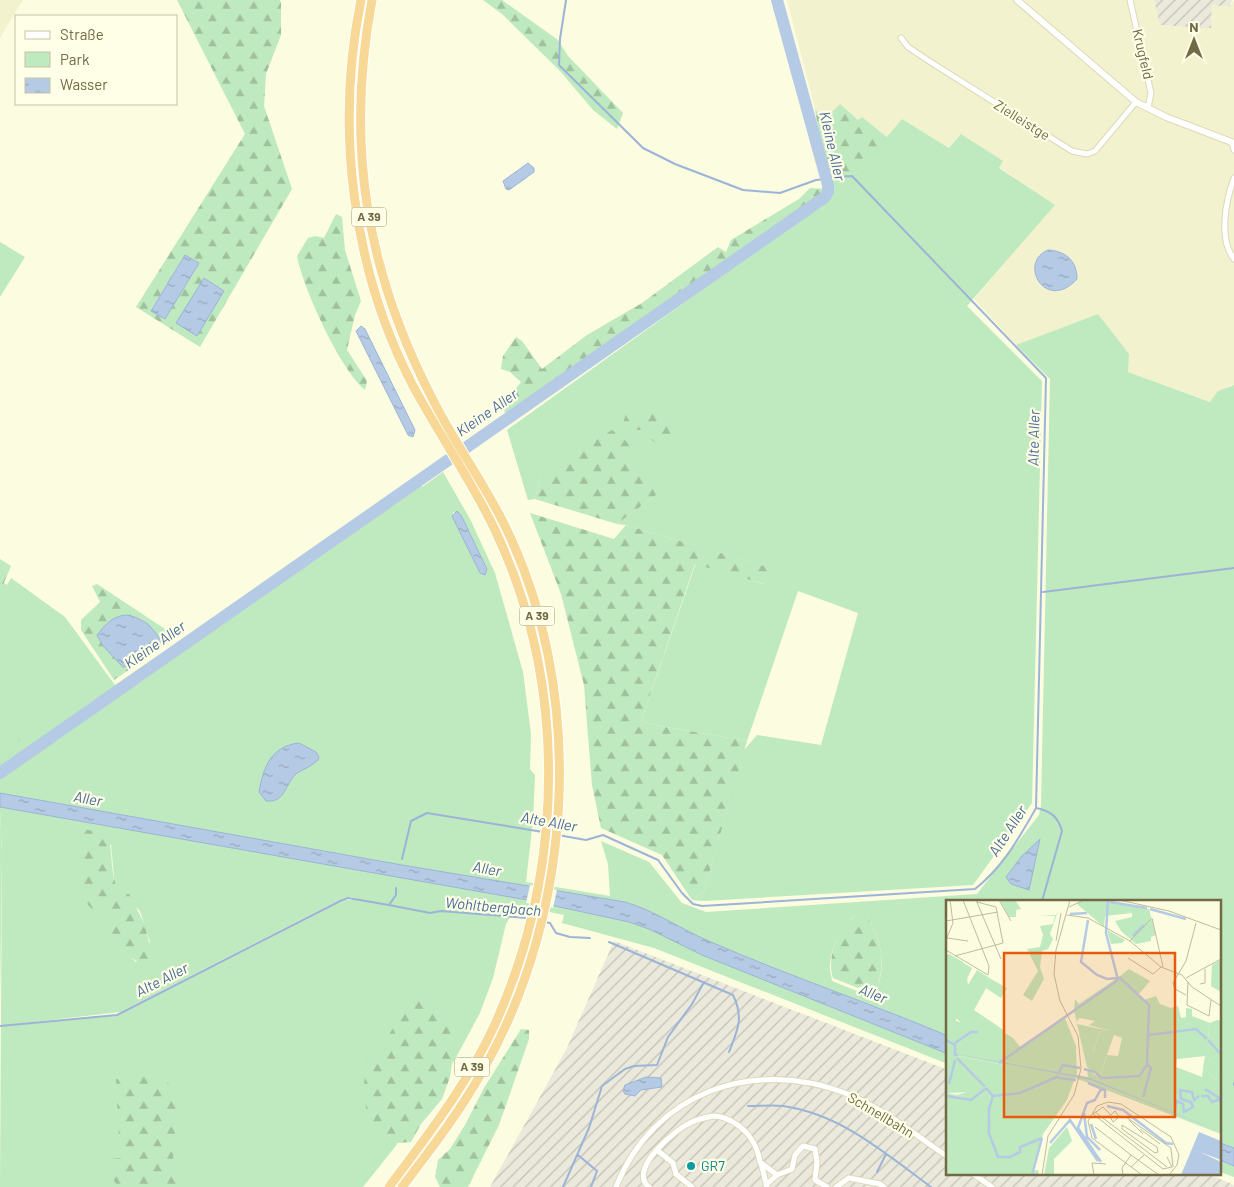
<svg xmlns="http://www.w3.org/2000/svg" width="1234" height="1187" font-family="Barlow,sans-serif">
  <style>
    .residential { fill: #f3f2ce; fill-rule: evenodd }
    .industrial { fill: url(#industrial-furrows) }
    .green { fill: #bfe9bf; fill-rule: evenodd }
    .forest { fill: url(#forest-firs); fill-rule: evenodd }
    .water { fill: url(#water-ripples); stroke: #9bb4d7 }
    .pier { fill: #fbfce0 }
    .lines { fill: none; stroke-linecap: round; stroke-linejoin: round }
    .stream { stroke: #9bb4d7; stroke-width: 2 }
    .river { stroke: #b5cae5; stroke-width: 12 }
    .minor-casing { stroke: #ddd9b9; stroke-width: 7 }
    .tertiary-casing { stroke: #ddd9b9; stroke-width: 8 }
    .motorway-casing { stroke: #fff; stroke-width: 11 }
    .minor { stroke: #fff; stroke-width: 5 }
    .tertiary { stroke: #fff; stroke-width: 6 }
    .motorway { stroke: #f7d896; stroke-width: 9 }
    .culture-dot { fill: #0f9aa8; stroke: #feffe6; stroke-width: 2 }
    .labels { text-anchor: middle; stroke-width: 4.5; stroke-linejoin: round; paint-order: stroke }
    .shield { fill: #feffe6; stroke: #9c9677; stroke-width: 1 }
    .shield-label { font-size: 12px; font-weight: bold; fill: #726947 }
    .street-label { font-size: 14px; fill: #726947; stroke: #feffe6 }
    .culture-label { font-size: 14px; fill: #0d838f; stroke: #feffe6; text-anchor: start }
    .water-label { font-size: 15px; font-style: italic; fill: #4a6c9b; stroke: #feffe6 }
    .inset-river { fill: none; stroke: #b5cae5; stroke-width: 2.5 }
    .inset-road { fill: none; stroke: #c0bd9e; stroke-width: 1 }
    .view { fill: #e8590c; fill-opacity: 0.15; stroke: #e8590c; stroke-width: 2.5 }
    .inset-edge { fill: none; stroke: #726947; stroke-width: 2.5 }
  </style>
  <defs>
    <pattern id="industrial-furrows" width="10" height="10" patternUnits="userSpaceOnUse" patternTransform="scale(1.25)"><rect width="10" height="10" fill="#eae9db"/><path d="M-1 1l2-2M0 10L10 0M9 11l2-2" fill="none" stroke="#c2c1b3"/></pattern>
    <pattern id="forest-firs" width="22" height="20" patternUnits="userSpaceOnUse" patternTransform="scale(1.25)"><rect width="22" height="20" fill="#bfe9bf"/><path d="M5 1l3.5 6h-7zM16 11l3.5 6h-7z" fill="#a0c19d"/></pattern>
    <pattern id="water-ripples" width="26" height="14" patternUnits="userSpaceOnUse" patternTransform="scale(1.25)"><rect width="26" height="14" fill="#b5cae5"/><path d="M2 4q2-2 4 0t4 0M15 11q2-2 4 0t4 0" fill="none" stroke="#98a8bb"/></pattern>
  </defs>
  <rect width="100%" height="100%" fill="#fbfce0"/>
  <path class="residential" d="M0,0H23L0,38Z
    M787,0H1154L1160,25L1211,28L1212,5L1230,7L1234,0V385H1230L1211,402L1128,372L1098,314L1016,345L974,299L1054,205L1014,180L1015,178L999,167L1003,162L961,134L949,148L902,119L888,138L862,117L859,121L825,119L815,109ZM1036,262L1059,292L1043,286L1035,277Z"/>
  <path class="industrial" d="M1154,0H1232L1230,7L1212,5L1211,28H1203L1160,25Z
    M614,941L948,1070V1173H1206L1234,1185V1187H490L566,1050Z"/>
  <path class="green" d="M902,119L949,148L961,134L1003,161L999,168L1055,205L967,306L1042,381L1032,803L973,885L705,901L692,900L704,891L744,750L757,735L821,745L858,613L798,591L747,741L660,726L641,721L696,563L763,584L770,568L626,525L617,524L660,492L541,475L535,499L528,500L507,430L833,196L826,180L858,172Z
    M0,242L25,257L0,297Z
    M1098,314L1129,354L1128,372L1210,402L1218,391L1234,385V1177L1220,1172V901H948V1064L654,948L562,923L564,915L517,905L506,924L493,978L480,1013L454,1061L420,1097L395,1140L398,1143L363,1187H0L2,854L0,810V580L7,585L11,578L65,617L115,685L419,479L422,487L443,472L470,519L495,573L523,672L531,734L530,769L535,775L533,820L526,882L610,896L608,864L601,841L649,862L682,903L706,912L977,894L1039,815L1041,805L1050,379L1016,345ZM453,512L461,515L487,568L480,573L453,516ZM82,829L111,845L115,887L120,894L140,911L150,942L136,962L122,951L107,931L115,926L111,917L85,898ZM351,897L361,900H342L117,1015L7,1025L120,1012L343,898ZM855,915H866C882,940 889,970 872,997L832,981C832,976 829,971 830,965C831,947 842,927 855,915Z"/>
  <path class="forest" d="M177,0H280L281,3V35L266,74L264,106L292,189L200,347L136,307L245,134ZM185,255L199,263L165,319L151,310Z
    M483,0H502L558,40L568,56L623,113L617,129L593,110L560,71L502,14Z
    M840,104L858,120L862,117L888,138L858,172L826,180L815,109L825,119Z
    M810,188L828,189L508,417L501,406V397L513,392L521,382L510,372L501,369L503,356L516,337L522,341L542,369L587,335L642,303L718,247L726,252L731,240L799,199Z
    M336,214L342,217L345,250L361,301L355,315L347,350L367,381L365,390C340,369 303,288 297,256L308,238L315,236L324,238Z
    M650,408L661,413L678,434L673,449C658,447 651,441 642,430H627L623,423L626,414L636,410Z
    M612,430L631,445L623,460L660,492L617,524L535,499L541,475Z
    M530,513L614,539L626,525L771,568L764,584L695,564L641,721L660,726L747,741L704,891L692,900L662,855L601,828L592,785L584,685L561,594Z
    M0,559L11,566L0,592Z
    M97,584L177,637L114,680L81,630V620L100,602L92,586ZM127,615L142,619L161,641C150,654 138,660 123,667L118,661Z
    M17,732L21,736L19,741L0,754V746Z
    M0,811L2,854L0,1001Z
    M82,829L107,833C114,853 109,875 120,894H129L145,925L152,955L147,962C126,962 118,946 106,931L115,926C107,908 101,916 91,908C78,898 82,845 82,829Z
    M855,915H866C881,939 887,963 876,990L863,986L858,988L833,978C826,956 839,929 855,915Z
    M418,999L427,1003L434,1015L453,1029L455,1042L450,1077L442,1099L421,1124L411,1142L398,1143L372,1125L366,1108L364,1087L366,1059L379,1054L396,1022Z
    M521,1029L529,1030V1039L499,1125L468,1187H440L435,1177L438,1160L450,1149L465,1125L484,1088Z
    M155,1074L178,1090L172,1171L179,1187H118L101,1160L120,1158L116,1079Z"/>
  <path class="water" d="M528,163L534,168V172L509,190L506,189L503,181Z
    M1048,250C1066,251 1077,261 1077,279C1046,313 1017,263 1048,250Z
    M185,255L199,263L165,319L151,311Z
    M204,278L224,291L197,336L176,323Z
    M361,326L365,329L415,430L413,437L408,435L356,331Z
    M457,511L461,515L487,569L485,575L480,573L452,516Z
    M127,615C145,619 151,625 161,641C152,652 137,666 123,667L103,646L97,635C106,624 112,616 127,615Z
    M299,743L316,752L319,757L318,760C312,766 304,769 297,773C285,783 286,803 266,801L259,792C263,768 271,746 299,743Z
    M0,793L402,865L625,902C656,911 682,930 711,942C789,976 870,1003 948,1036V1054L702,955L649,929L629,922L527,900L0,807Z
    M1040,839L1029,890L1011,884L1006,877L1021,857Z
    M646,1077L661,1078L662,1087L641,1090L635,1096L625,1094L623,1091L625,1085Z
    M1220,1143L1234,1148V1166L1220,1160Z"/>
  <path class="pier" d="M530,885L557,890L553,908L526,903Z"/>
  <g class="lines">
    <path class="stream" d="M566,0L560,39L559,65L643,148L675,164L743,190L780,193L816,180L826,179
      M1043,592L1234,568
      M1036,808C1051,811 1058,817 1062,831L1042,901
      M558,835L586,840L603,835L658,860L682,893L693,904L702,906L975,889C1003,867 1019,838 1036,808L1046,378L852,176L834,177
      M402,859L411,821L427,813L543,832
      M389,905L430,913L441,911L527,918
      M544,922L550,923L556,933L570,937L590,938
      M609,942L733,995C744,1018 738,1029 729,1052
      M0,1026L117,1015L342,900L348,898L389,905L396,895V888
      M1234,1083V1085
      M748,1106C760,1106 772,1105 783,1106C841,1114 886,1154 931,1187
      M578,1155L597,1171L591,1187
      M877,1172L886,1154
      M563,1187L589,1128L602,1086L625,1069L634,1066L657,1065L668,1037L692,1004L704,982"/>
    <path class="river" d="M0,773L825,197L828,192V185L777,0"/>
    <g class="minor-casing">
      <path id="minor" d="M1130,0L1151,93L1148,108
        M901,38L908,47L929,61L1072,151L1087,154L1095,151L1136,102
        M1232,142L1234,150
        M1234,178C1226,200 1218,239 1234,259
        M657,1150L673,1163L676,1174L692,1187
        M761,1163L767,1187
        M972,1173L992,1187
        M766,1185L777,1175
        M616,1187C654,1092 752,1058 845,1093C882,1107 915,1135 948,1157
        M649,1187C627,1170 675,1129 692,1122C698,1119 708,1117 714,1116C723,1116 732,1121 739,1126C751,1135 758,1149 760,1162L777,1175L792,1169L795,1155L803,1146L815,1149L817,1162L815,1180L827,1187
        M836,1187L849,1178L880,1184L884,1187"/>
    </g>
    <g class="tertiary-casing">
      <path id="tertiary" d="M1017,0L1136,102L1166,117L1234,143"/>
    </g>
    <g class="motorway-casing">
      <path id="motorway" d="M361,0C335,127 352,268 412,384C438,433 470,478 494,528C568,682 565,867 496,1022C469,1082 428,1135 389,1187
        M372,0C345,144 366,271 433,400C454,442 482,480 503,522C587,689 575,911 482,1072C459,1113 430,1150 402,1187"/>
    </g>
    <use href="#minor" class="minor"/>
    <use href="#tertiary" class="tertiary"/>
    <use href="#motorway" class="motorway"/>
  </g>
  <circle class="culture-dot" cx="691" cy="1166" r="5"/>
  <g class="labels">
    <g class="shield">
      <rect x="351.5" y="207.5" width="35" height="19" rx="4"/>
      <rect x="519.5" y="606.5" width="35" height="19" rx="4"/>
      <rect x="454.5" y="1057.5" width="35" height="19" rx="4"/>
    </g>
    <g class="shield-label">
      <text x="369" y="221">A 39</text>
      <text x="537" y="620">A 39</text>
      <text x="472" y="1071">A 39</text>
    </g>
    <g class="street-label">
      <text transform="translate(1143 54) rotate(77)" y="5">Krugfeld</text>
      <text transform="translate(1022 120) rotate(32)" y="5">Zielleistge</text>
      <text transform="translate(881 1115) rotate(31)" y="5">Schnellbahn</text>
    </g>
    <g class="culture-label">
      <text x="701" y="1171">GR7</text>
    </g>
    <g class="water-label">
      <text transform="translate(832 146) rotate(77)" y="5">Kleine Aller</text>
      <text transform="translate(487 413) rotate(-35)" y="5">Kleine Aller</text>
      <text transform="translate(1034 438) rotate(-89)" y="5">Alte Aller</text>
      <text transform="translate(155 645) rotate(-35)" y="5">Kleine Aller</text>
      <text transform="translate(88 799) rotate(10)" y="5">Aller</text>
      <text transform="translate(549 822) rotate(10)" y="5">Alte Aller</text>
      <text transform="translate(1008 831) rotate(-57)" y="5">Alte Aller</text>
      <text transform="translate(487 869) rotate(10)" y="5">Aller</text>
      <text transform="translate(493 907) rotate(5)" y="5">Wohltbergbach</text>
      <text transform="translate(162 980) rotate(-27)" y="5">Alte Aller</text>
      <text transform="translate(873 994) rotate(22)" y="5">Aller</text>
    </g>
  </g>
  <g transform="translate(946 900)">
    <rect width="275" height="275" fill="#fbfce0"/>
    <path d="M54,0H69L75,9L70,10V17H63ZM155,0L203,9L210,35L205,37V41L190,44L175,31L169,21L186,17V13L159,16L158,27L131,4L134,1ZM161,30L179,40L176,43L165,44ZM3,54L17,62L18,78L10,121L29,125L34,117L67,138L74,147L119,118L130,146L131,175L142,177L141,169L155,179L193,176L202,164L203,105L198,100L210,96L214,104L225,108L232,106L235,118L240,117V108L246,109V116L264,123L262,139L275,152V169L259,156L231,159L230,167L256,177L257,168L275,183V234L129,178L121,200L97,234L87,274L80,273L63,246L44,237L43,201L44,195L58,193V165L12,156L39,187L27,192L1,193L0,55ZM275,60V92L265,86L266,65ZM183,69L204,81L192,95L202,106L201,164L192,175L154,177L161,156L147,153L154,131H164L143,125L149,121L133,118L131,122L128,112ZM168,135L176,138L172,156L161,155ZM45,79L61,88L55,98L40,88Z" fill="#bfe9bf" fill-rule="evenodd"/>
    <path d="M112,11L104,34L107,39L102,49L96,51L94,67L98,79L86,101L77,95L92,71L81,49L94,47L97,35L94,26L107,24L109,16H92L110,15ZM12,60L26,68L21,79L22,85L31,70L45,79L28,110L59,131L52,145L57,133L34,117L27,131L9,142L11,126L18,125L9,117L17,83ZM170,79H172L128,110L129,99L133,104ZM271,120L275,121V152L262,139L264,123ZM131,124L164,131H154L147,152L161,155L154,177L141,167ZM11,156L58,165V194L44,195L43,201L46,226L44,237L66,247L82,271L92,270L93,275H0V188L1,193L11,195L39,187ZM259,156L275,169V183L257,168ZM116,191L121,197L113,211L109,199ZM79,201L82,204L83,227L77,225L72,213L74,202Z" fill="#bfe9bf"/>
    <path d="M121,227L126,241L108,259V275H98L103,248Z" fill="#bfe9bf"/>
    <path d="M0,152L144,178L275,232L145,180ZM253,232L275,241V260L254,252L275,262V275H235Z" fill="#b5cae5"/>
    <path class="inset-river" d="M164,2L201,8M204,9L240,19M124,14L141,13M142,20L135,62L151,75L161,79L172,78M187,36L198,25M203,135L250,129L261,139M0,140L9,145V155H12M262,140L275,154M9,143L25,132H32M11,158L39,187M53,163L172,80L160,33L162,0M138,169L149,172L155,178L193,176L201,165L203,105L173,77M113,172L117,165L134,168M112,178L130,180M142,183L159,190V198M3,184L9,160M40,188L47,196L74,193L113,176M155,189L149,200L141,203L132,228L155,262M259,189L275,199M0,196L25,200L39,189M47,196L43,209V233L52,257H64L74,252V247L96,238M255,196H262L266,202L272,200L275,202M197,197L205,168L202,165M161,206L177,210L220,243L227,244M228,212L231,201L237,204L238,212L247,207L245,202L235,199L234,190L246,192L248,200L253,196M138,213L141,237L154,250M145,224L150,239M104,243L124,220L152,261M86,275L96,238"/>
    <path class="inset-road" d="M17,0L43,66L42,75M30,0L55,59M53,0L65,21M173,0L223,11L275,30M123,7L138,0M121,15L142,18L184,41L215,67L236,75L246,87L275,106M206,18L217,67M0,21L52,12M1,38L22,41M0,40L7,23L4,0M110,41L115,13M184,41L205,19M0,50L42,75M9,56L57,43L50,7L31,2M182,58L207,74L215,67M240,78L275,59M242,82L241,105L263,116L265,100M254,84L259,83V69M240,95L229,89L227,83L240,61L250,23M149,212L221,267M163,215L167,222L173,217M183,220L197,234M176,225L211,247L212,252L209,253L176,229ZM149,227L185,255M194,229L214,244M221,257L226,267L217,269L147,214L157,207L165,215L169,211L173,217H180L225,248L227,267M185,267L198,255M96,275L102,236L128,195L135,169L132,136L114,101L108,74L110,50L124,0M148,275L146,263L160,264M177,275L176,268L185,255L213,275M196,275L146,238L142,221L151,206L162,202L175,204L225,237L233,255L231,265L223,275"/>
    <path class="view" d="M58,53H229V217H58Z"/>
    <rect width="275" height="275" class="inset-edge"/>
  </g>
  <rect x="15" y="15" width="162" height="90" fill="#feffe6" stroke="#c6c3a6"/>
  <rect x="25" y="31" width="25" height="8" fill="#ffffff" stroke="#c6c3a6"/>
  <text x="60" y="40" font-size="15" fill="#726947">Straße</text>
  <rect x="25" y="52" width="25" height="15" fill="#bfe9bf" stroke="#c6c3a6"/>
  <text x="60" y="65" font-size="15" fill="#726947">Park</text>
  <rect x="25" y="78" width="25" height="15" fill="url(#water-ripples)" stroke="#c6c3a6"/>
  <text x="60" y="90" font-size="15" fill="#726947">Wasser</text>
  <g transform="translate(1194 40)" stroke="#feffe6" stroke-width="4" paint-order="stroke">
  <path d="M0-4L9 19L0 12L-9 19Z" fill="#726947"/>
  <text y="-8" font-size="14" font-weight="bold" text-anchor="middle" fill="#726947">N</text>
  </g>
</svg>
